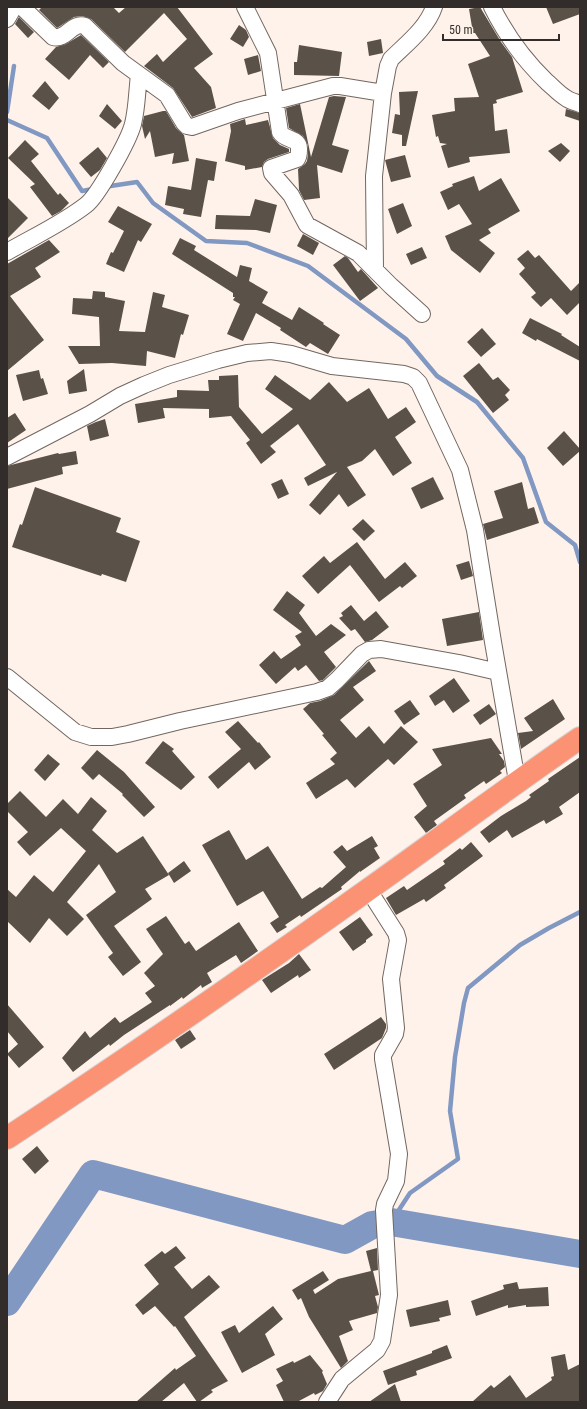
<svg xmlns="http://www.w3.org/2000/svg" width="587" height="1409" font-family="'Roboto Condensed',sans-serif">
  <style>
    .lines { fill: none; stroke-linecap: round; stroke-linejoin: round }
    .stream { stroke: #8098c2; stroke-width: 4.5 }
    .river { stroke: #8098c2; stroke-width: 28 }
    .building { fill: #5a5249 }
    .minor-casing { stroke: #726760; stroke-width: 18 }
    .trunk-casing { stroke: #d6d5d4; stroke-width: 24 }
    .minor { stroke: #fff; stroke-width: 16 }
    .trunk { stroke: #fb9274; stroke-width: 22 }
  </style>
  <rect width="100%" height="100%" fill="#fff2ea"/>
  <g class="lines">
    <path class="stream" d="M7,112L14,66
      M7,120L47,138L82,191L93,189
      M104,187L137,182L153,203L206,241L247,243L308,266L406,339L437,376L477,402L523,458L546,522L575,545L580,562
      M391,1222L410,1193L458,1159L450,1111L455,1057L464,1003L468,988L520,945L549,928L580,912"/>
    <path class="river" d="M7,1302L93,1174L345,1240L372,1225L391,1222L580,1254"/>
  </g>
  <path class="building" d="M42,7H113L119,13L126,7H177L213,54L194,68L211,87L216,108L192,117L173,88L144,66L157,54L163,62L187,39L164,13L125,52L91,19L82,16L74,17L57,28L39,10Z
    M480,7L501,42L512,57L523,92L496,100L497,103L493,104L495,131L507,129L510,153L469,157L470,162L448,168L441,146L447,144L440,143L438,136L436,137L432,115L455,111L454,98L479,97L468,64L490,56L475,33H473L469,9Z
    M546,7H580V14L553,24Z
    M19,17L34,32L28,38L15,24Z
    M239,25L246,30L249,37L243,47L230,39Z
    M81,35L109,62L103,68L90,55L69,80L45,59L56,47L66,44Z
    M381,39L383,53L369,56L367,42Z
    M299,45L342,52L339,76L294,75V62H297Z
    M258,55L261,71L248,75L244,59Z
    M45,81L59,98L49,110L32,96Z
    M418,91L406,146H402V135L392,133L395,114L400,115L399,92Z
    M334,96L346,97L332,145L349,150L342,173L317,165L320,198L304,200L299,190L298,169L305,164L307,161L308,154V145L303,136L289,128L286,108L300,104L311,157L329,97Z
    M107,104L122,121L115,129L99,116Z
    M566,109L580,113V121L565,116Z
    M163,111H166L176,128L184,135L189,161L172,164L174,153L155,157L150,131L145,139L142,126L144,116Z
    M245,119L246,125L268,120L273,138L280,145L289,149V152L268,159L264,162L262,167L245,170V166L225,161L231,131L230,124Z
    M25,140L39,154L31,161L58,195L60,193L69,203L61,211L52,216L30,187L35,184L8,158Z
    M561,143L570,151L560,162L548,151Z
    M98,147L107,158L100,170L91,177L79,163Z
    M405,155L411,177L391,182L385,160Z
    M196,158L217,162L214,181L208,180L201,217L183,214L184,209L165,205L168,186L191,190Z
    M474,176L479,191L501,178L520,211L488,229L491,233L479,240L495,253L480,273L451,250L445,236L472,224L459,204L448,210L440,192L453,186L452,184Z
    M7,197L28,218L7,239Z
    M255,199L277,205L270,233L256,230L215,229L216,215L250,216Z
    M403,203L412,226L397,234L388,209Z
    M118,206L152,224L141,242L138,240L124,272L106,264L111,252L113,253L124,231L108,222Z
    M303,234L319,243L313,255L297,246Z
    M180,238L196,246L194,250L237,277L240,265L252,268L249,281L268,292L262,303L292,320L299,307L324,323L323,324L340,335L328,354L310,343L306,347L280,330L281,328L256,313L243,341L227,334L240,304L233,300L235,297H233V293L172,254Z
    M49,240L60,252L35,268L41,277L10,296L44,340L7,371V264Z
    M422,247L427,258L411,265L406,254Z
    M528,250L535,258L539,255L571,291L580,282V302L567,315L551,298L541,307L531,297L536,293L519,274L525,268L517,259Z
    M345,256L348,258L358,272L361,269L378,288L360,301L333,265Z
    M93,291L105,292V297L125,301L119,331L145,332L153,292L165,295L162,307L189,315L183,335L181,334L175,358L147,351L146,366L112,363L79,364L68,346H100L99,317L72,314L73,298L92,299Z
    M530,318L562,334L561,335L580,347V361L537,339L536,341L522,333Z
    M482,328L496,344L481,357L467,342Z
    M479,363L493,380L498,377L510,390L505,395L509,400L493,413L463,376Z
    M84,369L87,391L69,394L67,381Z
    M39,370L41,379L43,378L48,394L23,401L16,375Z
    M238,375L239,408V407L262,434L293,409L265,389L275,375L310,400L329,382L347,402L369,388L388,419L406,407L416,422L395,437L412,463L393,476L375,449L362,461L347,467L366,495L348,507L339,494L320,515L309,505L337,472L308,486L304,478L326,465L298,424L270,446L276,452L261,464L246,443L250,440L231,416L209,418V409L163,408L165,418L138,423L135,404L177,397V390L209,391L208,380H219V376Z
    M15,413L26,430L7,443V418Z
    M105,419L109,436L90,441L87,426L96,422Z
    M564,431L580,449V451L563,466L547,448Z
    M76,451L78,464L62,467L63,474L7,489V466L58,453L59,454Z
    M433,477L444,499L421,509L411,488Z
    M282,479L289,494L278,499L271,484Z
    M522,482L528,509L534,507L539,523L487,540L483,524L503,518L494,491Z
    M35,487L121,518L116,532L140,541L126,582L102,574L101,576L12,547L20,524L22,525Z
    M363,519L375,531L364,541L352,529Z
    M357,542L385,579L405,562L417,576L402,588L400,586L379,602L350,565L318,594L302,576L324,556L330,563Z
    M469,561L473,576L461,580L456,565Z
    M287,591L305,605L299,613L316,636L331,624L346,635L324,652L336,667L323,680L319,681L306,665L298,671L295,667L276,684L259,665L274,651L281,659L301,645L295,636L302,632L273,610Z
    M351,605L364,621L376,611L389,627L372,640L365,642L355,629L351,631L339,618L343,616L341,613Z
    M479,612L483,640L447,646L442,619Z
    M369,661L376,671L353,687L364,700L340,720L356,738L369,726L384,744L401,726L418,742L394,765L388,759L355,788L347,779L316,799L306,783L335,764L330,759L337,753L322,735L324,734L303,709L310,703L320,701L334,695Z
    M454,678L470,701L453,713L444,700L435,706L429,696Z
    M553,699L565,719L521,749L518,733L533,731L524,718Z
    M410,700L420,714L404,725L394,711Z
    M489,704L496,714L480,725L473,715Z
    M238,721L258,743L259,742L271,757L255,770L249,762L218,789L208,777L241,749L225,732Z
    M491,738L502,754H499L504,761L505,767L500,771L502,773L486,784L484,781L464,795L466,798L434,821L437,825L426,833L414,817L427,806L413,784L442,765L432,749Z
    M163,741L174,749L172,751L195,777L181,790L145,763Z
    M97,750L124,772L155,807L144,817L122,795L123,794L99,774L93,780L81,768Z
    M48,754L60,764L45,781L34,770Z
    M580,757V792L559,807L563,814L546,824L544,820L512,838L507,830L489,843L480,832L501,816L526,801L531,797L529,795L549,781L548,779Z
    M20,791L46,817L63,799L78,814L91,797L107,811L92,830L117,853L143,836L169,875L145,889L152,899L114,926L141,962L123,976L108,957L113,953L86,915L116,892L99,864L67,902L84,919L67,936L49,918L30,943L7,921V889L16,897L34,875L53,892L86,851L61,828L30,856L17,842L28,832L7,811V804Z
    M229,830L246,860L268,846L302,899L320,887L322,888L346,867L333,852L342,845L347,851L372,836L378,846L374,848L380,858L360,872V871L341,887L342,889L301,917L300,915L285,925L287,927L277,933L270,923L279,917L263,891L237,906L202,845Z
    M471,842L483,856L444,885L446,888L426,902L424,899L396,915L386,898L404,886L407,890L445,864L443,861L460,848L462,850Z
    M184,861L191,871L174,883L168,873Z
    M166,916L185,944L189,941L196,951L239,922L258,951L241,963L236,955L207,973L212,982L202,988L201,985L183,999L182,997L170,1006V1005L124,1035L110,1046L109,1044L73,1072L62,1058L85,1031L90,1038L115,1017L120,1023L152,1002L145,993L155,986L144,973L163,954L146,929Z
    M360,917L373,935L366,940V942L353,951L339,932Z
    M299,954L311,970L299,978L298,975L271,993L262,980L289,963Z
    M7,1004L44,1047L19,1068L7,1054L18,1044L7,1031Z
    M381,1017L386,1024V1028L382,1038L334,1070L324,1054Z
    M190,1030L196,1039L181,1049L175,1040Z
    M37,1146L49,1161L35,1174L22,1159Z
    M176,1246L186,1258L174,1267L192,1289L209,1275L220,1287L184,1317L228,1381L211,1390L213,1392L199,1402H197L184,1383L161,1402H136L175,1368L176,1370L196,1356L175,1326L174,1327L155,1306L143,1315L135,1305L159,1284L144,1265L162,1251L165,1254Z
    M377,1248L378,1270L373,1271L379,1295L375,1296L378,1307L377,1313L349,1321L353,1330L339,1336L348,1361L341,1368L309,1317L301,1298L298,1300L292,1290L323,1271L329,1280L313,1290L315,1294L338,1279L371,1271L366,1251Z
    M517,1282L519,1289L548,1287L549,1306L526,1307V1305L508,1308V1305L476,1316L471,1301L504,1289L503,1285Z
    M448,1300L451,1315L439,1318L440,1321L410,1327L406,1310Z
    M273,1306L283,1319L265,1334L275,1355L242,1373L221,1332L235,1325L239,1333Z
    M447,1345L452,1358L416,1371L417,1375L388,1385L383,1371L432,1353V1351Z
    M565,1354L568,1370L580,1364V1402H472L491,1385L494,1388L510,1375L526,1398L552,1380L551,1377L554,1376L551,1357Z
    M310,1355L323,1371L322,1372L327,1384L323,1391L315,1395L314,1393L297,1402H284L276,1385L283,1381L276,1369L293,1361L294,1363Z
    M395,1384L401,1402H369Z"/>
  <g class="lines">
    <g class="minor-casing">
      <path id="minor" d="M22,7L53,37C66,41 72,21 85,26L123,63L167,95L184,123L187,126L192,127L238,111L333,86H340L383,93
        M245,7L268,53L280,132C285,141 300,137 299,150C299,154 299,156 297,159L271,168L272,173L291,195L307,225L358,253L391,286L422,314
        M492,7C506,35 524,60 547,82C553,87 559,94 566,98C570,101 575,102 580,104
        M7,19L14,7
        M7,252C33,237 63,223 86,205C98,196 129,140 133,124C137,108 137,91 139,75
        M375,269L374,176L383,93L388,66L391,59C406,44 427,28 434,7
        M7,457L90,414L120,396L144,385L169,375L218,360L247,353L271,351L291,354L332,366L404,374L413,377L419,383L460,470L475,530L493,642L517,781
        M7,677L75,732L91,737H112L128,734L180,721L317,692L328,688L337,680L362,654L369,650L381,649L459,663L498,672
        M327,1402L342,1379L377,1350L382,1341L389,1295L384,1210L385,1204L396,1181L399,1154L383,1059V1055L395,1034L396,1028L391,979L398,940L396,933L368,889"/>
    </g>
    <g class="trunk-casing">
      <path id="trunk" d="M7,1138C129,1058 250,974 369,889C439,839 509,787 580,738"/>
    </g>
    <use href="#minor" class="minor"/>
    <use href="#trunk" class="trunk"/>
  </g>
  <rect width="587" height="1409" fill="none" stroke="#322d2a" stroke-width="16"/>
  <path d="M443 34v6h116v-6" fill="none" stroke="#322d2a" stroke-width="2"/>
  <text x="449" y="34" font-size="12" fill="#322d2a" stroke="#fff2ea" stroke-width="3" paint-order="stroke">50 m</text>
</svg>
